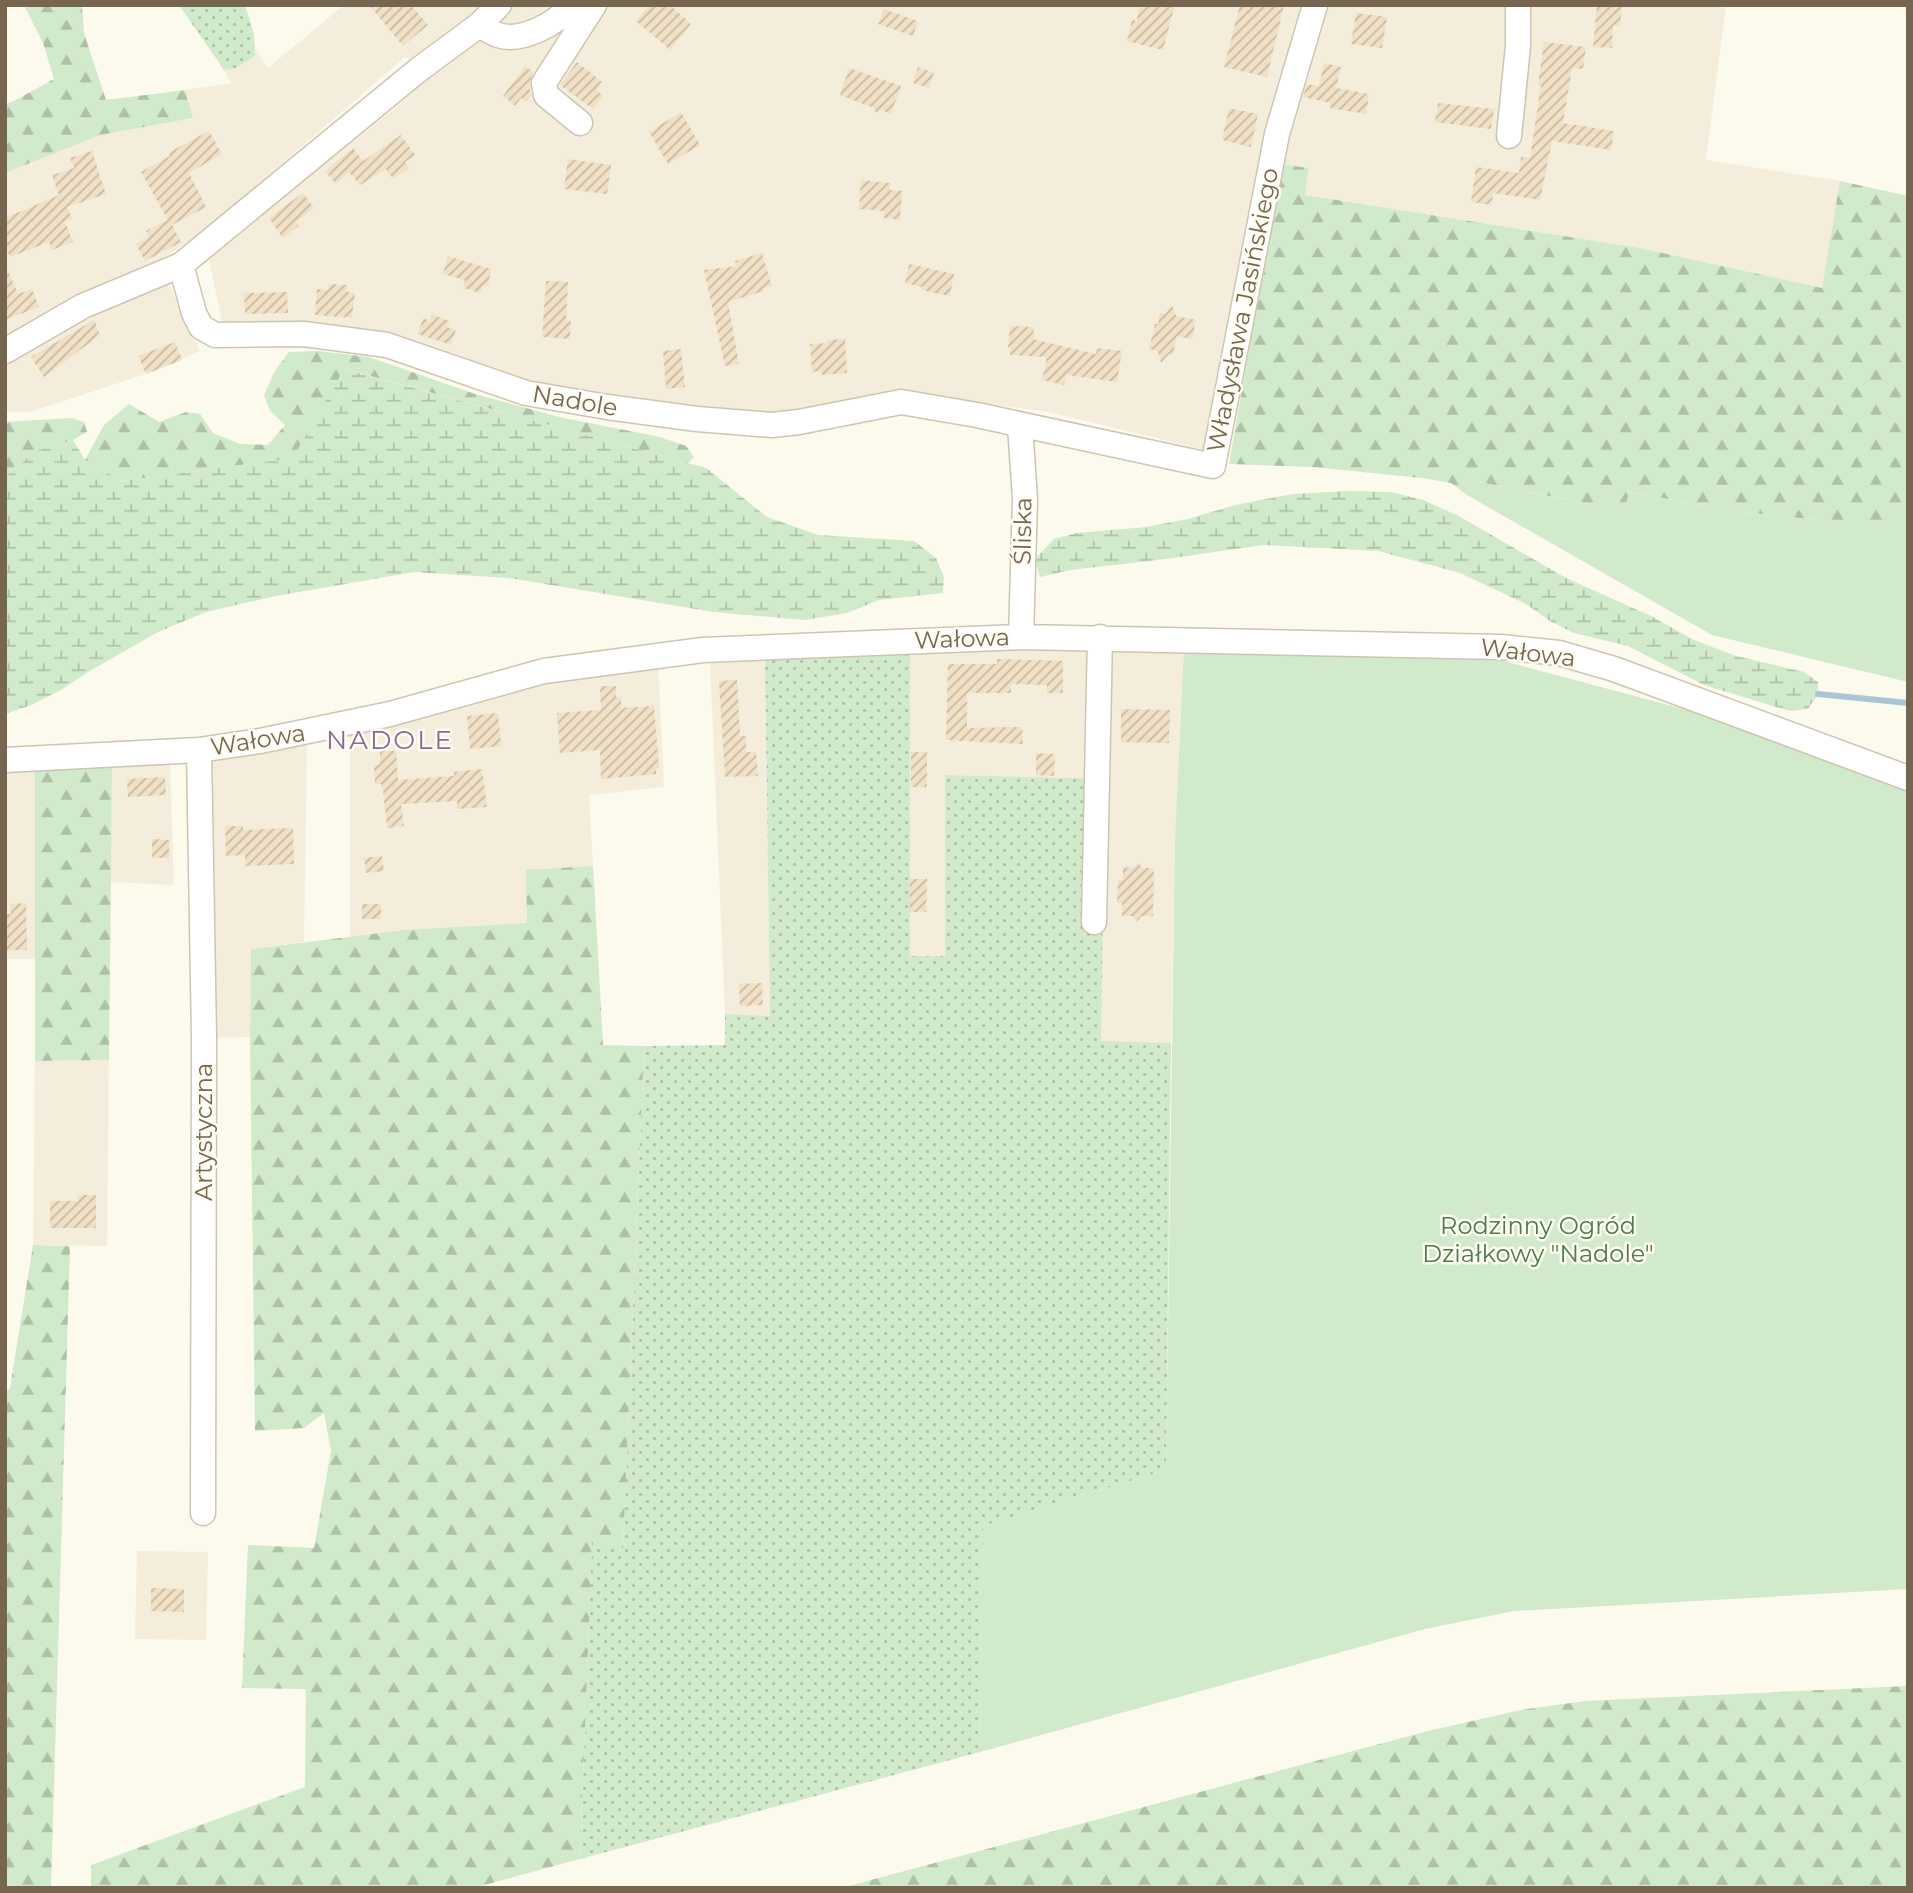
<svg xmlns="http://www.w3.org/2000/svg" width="1913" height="1893" font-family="Montserrat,sans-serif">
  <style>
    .residential { fill: #f4eddb }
    .grass { fill: url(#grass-dots) }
    .forest { fill: url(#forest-firs) }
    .wetland { fill: url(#wetland-marsh) }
    .garden { fill: #d1eacb }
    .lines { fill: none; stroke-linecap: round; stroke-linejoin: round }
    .stream { stroke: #a8c6d7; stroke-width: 6 }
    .building { fill: url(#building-hatch) }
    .minor-casing { stroke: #cec5b1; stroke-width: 27 }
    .minor { stroke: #fff; stroke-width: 24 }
    .labels { text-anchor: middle; stroke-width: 5; stroke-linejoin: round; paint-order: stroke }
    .street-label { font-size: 24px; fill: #77664f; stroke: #fefcf3 }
    .park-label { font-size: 24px; fill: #4c7c47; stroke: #fefcf3 }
    .neighbourhood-label { font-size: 26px; letter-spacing: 2px; fill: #8d6892; stroke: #fefcf3 }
  </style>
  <defs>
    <pattern id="grass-dots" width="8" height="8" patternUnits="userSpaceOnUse" patternTransform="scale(1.75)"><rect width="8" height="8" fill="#d1eacb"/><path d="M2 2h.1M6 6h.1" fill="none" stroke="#aec1a7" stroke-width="1.8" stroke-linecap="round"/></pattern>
    <pattern id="forest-firs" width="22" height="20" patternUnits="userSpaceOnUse" patternTransform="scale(1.75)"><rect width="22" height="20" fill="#d1eacb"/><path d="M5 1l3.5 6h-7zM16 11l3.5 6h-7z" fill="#aec1a7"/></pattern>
    <pattern id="wetland-marsh" width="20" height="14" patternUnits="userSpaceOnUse" patternTransform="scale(1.75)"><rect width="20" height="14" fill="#d1eacb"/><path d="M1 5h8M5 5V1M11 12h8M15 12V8" fill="none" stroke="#aec1a7"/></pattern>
    <pattern id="building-hatch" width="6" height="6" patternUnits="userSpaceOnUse" patternTransform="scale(1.75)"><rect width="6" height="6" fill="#f0e0c5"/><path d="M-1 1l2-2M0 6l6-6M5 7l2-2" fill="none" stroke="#c7b9a2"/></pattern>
  </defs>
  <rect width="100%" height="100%" fill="#fcf9ed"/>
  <path class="residential" d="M344,5H1726L1706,160L1840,181L1822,288L1640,248L1305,195L1309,168L1259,161L1206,450L1048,412L895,391L805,414L596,404L404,336L294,322L223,327L208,254L397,107L433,73L405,57L202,233L157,262L104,286L168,281L200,351L146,374L30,412H5V365L17,357L5,331V173L100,135L193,118L185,90L231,83L224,70L236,68L255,56V48L268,68Z
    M1061,647L1184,648L1175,839L1171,1043L1101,1042L1105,780L945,775V956H910V651Z
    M765,657L770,1016L725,1014L710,660Z
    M658,663L664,787L589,795L593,866L526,870L527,923L350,937V735L547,682Z
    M307,744L304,942L251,949L250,1037L213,1038L209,760Z
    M170,762L174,885L110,882L112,765Z
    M35,770V959H5V773Z
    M109,1060L107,1246L33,1245L35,1061Z
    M137,1551L208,1552L206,1640L135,1639Z"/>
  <path class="grass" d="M179,5H245L254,34L255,56L236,68L224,70Z
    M910,651V956H945V775L1105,779L1101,1041L1171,1043L1166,1470L983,1526L980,1752L580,1859L592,1541L623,1547L644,1046L725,1045V1014L770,1016L765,657Z"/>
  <path class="forest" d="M24,5H82L84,33L106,100L185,90L193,118L100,135L5,173V104L14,101L54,79L43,43Z
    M1281,164L1309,168L1305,195L1640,248L1822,288L1840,181L1908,196V522L1882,527L1733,511L1630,492L1624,511L1474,481L1467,495L1451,483L1422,478L1312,467L1229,464Z
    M318,351L369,357L472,393L559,417L660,437L686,446L694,457L688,463L345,369L293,458L122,481L85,460L104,425L129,404L159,422L186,412L200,414L213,433L240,444L268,445L285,425L270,411L264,395L275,371L289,352Z
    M72,418L84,422L87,432L73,440L35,451L5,477V422Z
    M112,765L109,1060L35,1061V770Z
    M593,866L603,1045L644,1046L623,1548L592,1542L580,1859L473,1888H91V1865L305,1787L306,1689L242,1688L248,1545L314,1548L331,1451L324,1413L304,1428L255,1431L250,1037L251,949L405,930L527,923L526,870Z
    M33,1245L70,1246L51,1888H5V1393L10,1388Z
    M1908,1686V1888H841L1428,1731L1521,1710L1585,1701Z"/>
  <path class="wetland" d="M344,369L706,468L767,517L818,535L914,541L936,558L944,577L943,593L879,600L847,613L805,620L714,612L509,578L414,572L276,596L206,612L158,632L88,672L61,690L31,705L5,714V477L35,451L73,440L85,460L122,481L293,458Z
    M1347,491L1391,492L1423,500L1457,515L1566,578L1651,616L1694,640L1736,656L1804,672L1818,682V694L1808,709L1790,711L1704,685L1628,646L1574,633L1550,621L1526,604L1460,573L1378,551L1263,545L1166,559L1070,570L1040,577L1035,559L1054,539L1077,533L1146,527L1188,519L1235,505L1293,494Z"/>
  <path class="garden" d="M1473,481L1624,511L1629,492L1733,511L1882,527L1908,522V682L1712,635L1467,495Z
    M1184,648L1492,658L1717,718L1869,777L1908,787V1589L1514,1611L1425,1629L980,1752L983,1526L1166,1470L1175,839Z"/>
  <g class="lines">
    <path class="stream" d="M1818,694L1908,703"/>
  </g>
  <path class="building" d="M369,5H411L428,25L403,46Z
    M650,5H670L691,24L670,50L636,21Z
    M1139,5H1175L1163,50L1127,41L1132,20L1137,21Z
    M1240,5H1284L1267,77L1224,67Z
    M1597,5H1622L1620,26L1613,25L1612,48L1593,47Z
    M884,9L918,21L913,36L878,24Z
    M1356,13L1387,17L1382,48L1351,44Z
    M1544,42L1586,47L1583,69L1572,68L1563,123L1614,131L1611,150L1552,141L1540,200L1493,193L1491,205L1471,202L1476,167L1519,173L1521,157L1530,158L1541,85H1538Z
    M577,62L602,82L596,90L603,96L593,109L560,85Z
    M1324,63L1341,67L1336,88L1369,94L1366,114L1330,108L1331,103L1303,97L1307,84L1319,86Z
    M525,66L533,72L529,84L531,96L526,102L521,98L515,106L503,96Z
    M918,67L934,73L929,88L913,83Z
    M849,68L901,86L891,114L881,110L876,113L874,108L840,95Z
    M1438,103L1494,109L1491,129L1435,122Z
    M1229,108L1258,114L1251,147L1222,140Z
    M681,112L700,145L668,164L649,132Z
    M209,131L222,154L189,173L206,207L172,225L181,242L145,261L136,244L149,237L146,231L168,220L141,172L170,156L168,154L177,148Z
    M401,135L415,155L405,162L409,168L393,179L386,169L360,185L349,172L336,184L325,171L353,148L363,161Z
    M92,151L106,194L67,207L72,219L65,222L73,242L52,250L49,242L10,257L5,245V218L59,195L52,175L74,168L70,158Z
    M568,159L611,165L607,194L564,189Z
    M861,180L890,183V190L902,191L900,220L884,218V211L859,209Z
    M303,193L314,208L296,222L299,226L283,238L269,218Z
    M762,253L772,286L763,288L764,291L728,302L739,364L725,366L704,270L737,266L735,261Z
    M448,256L491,269L488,286L483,285L480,293L463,288L465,280L443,274Z
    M5,264L18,294L32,289L39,307L5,320Z
    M909,264L954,274L950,296L930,292L921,290L922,287L905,283Z
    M546,281L568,282L566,321H571L570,339L542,337Z
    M329,284L347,285V292L355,293L352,318L315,315L317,289L328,290Z
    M287,292L288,313L245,314L244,293Z
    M1172,305L1176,316L1196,320L1192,339L1177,336L1173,354H1169L1161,363L1158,351L1149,349L1155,324H1158L1160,313L1165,314Z
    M432,314L449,321L447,327L456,330L451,345L418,334L423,318L430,321Z
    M94,320L100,335L44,377L31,357Z
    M1010,326L1034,327L1033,339L1096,354L1097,348L1122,351L1117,382L1066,375L1064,385L1042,380L1047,357L1010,355V348H1008Z
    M845,339L847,373L822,375L821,371L812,372L810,344L827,343V340Z
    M175,342L182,360L146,374L138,356Z
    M681,349L685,387L666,389L663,351Z
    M997,659L1063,661V693H1047V685L1011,684V693H967V728L1022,727L1023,744L946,740L948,664H997Z
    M737,680L740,736H746V752H756L758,776L725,777L719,681Z
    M600,686H616V697H621V708L654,706L659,768L656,769V774L601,779L600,750L560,753L557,713L601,710Z
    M1121,709L1170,710L1169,743L1121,742Z
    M498,713L501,746L470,749L467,716Z
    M380,751H396L398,780L454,776V772L482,769L487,807L457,809V801L401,804L404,826L387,828L383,790L381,784H375L374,765L380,764Z
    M911,752H927V787H911Z
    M1036,753L1055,754L1054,776L1036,775Z
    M165,777L166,795L128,797L127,779Z
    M225,826H243V830L293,828L294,864L245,866V855L226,856Z
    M152,839L169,840V858H152Z
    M382,856L384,871L366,873L364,858Z
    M1138,863L1143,868H1154L1153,916H1142L1137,921L1132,916H1122V903H1117L1118,880H1123V867L1134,868Z
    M910,879H927L926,912H910Z
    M26,903L27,950H5V914H11L10,904Z
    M362,904H381V919H362Z
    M762,983L763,1005L740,1006L739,984Z
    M78,1195H96V1228H50V1201H78Z
    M151,1588L184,1589V1612L151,1611Z"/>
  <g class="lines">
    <g class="minor-casing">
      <path id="minor" d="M479,25C485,28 492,33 498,35C522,43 557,23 572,5
        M580,123L546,95L544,83L594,5
        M1509,136L1518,46V5
        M181,265L194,313L201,327L215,335L304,334L387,345L526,393L607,407L697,419L772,425L799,422L901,402L977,415L1213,466L1277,134L1315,5
        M5,351L83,306L181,265L417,71L479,25L499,5
        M1020,426L1025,499L1021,637
        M199,750L204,1038L203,1513
        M5,760L199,750L260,741L390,714L544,671L703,650L1021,637L1501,647L1559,653L1614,669L1908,778
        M1094,922L1100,637"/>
    </g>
    <use href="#minor" class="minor"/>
  </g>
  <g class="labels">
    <g class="street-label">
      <text transform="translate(1243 310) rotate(-79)" y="8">Władysława Jasińskiego</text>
      <text transform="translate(575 401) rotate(10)" y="8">Nadole</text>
      <text transform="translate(1023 531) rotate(-89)" y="8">Śliska</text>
      <text transform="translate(962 639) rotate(-2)" y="8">Wałowa</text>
      <text transform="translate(1528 653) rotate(7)" y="8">Wałowa</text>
      <text transform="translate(258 740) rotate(-9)" y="8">Wałowa</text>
      <text transform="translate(204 1132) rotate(-90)" y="8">Artystyczna</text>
    </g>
    <g class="park-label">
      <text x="1538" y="1234">Rodzinny Ogród<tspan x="1538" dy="28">Działkowy "Nadole"</tspan></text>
    </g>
    <g class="neighbourhood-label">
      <text x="390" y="749">NADOLE</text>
    </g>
  </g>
  <rect width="1913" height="1893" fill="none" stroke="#77664f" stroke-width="14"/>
</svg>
